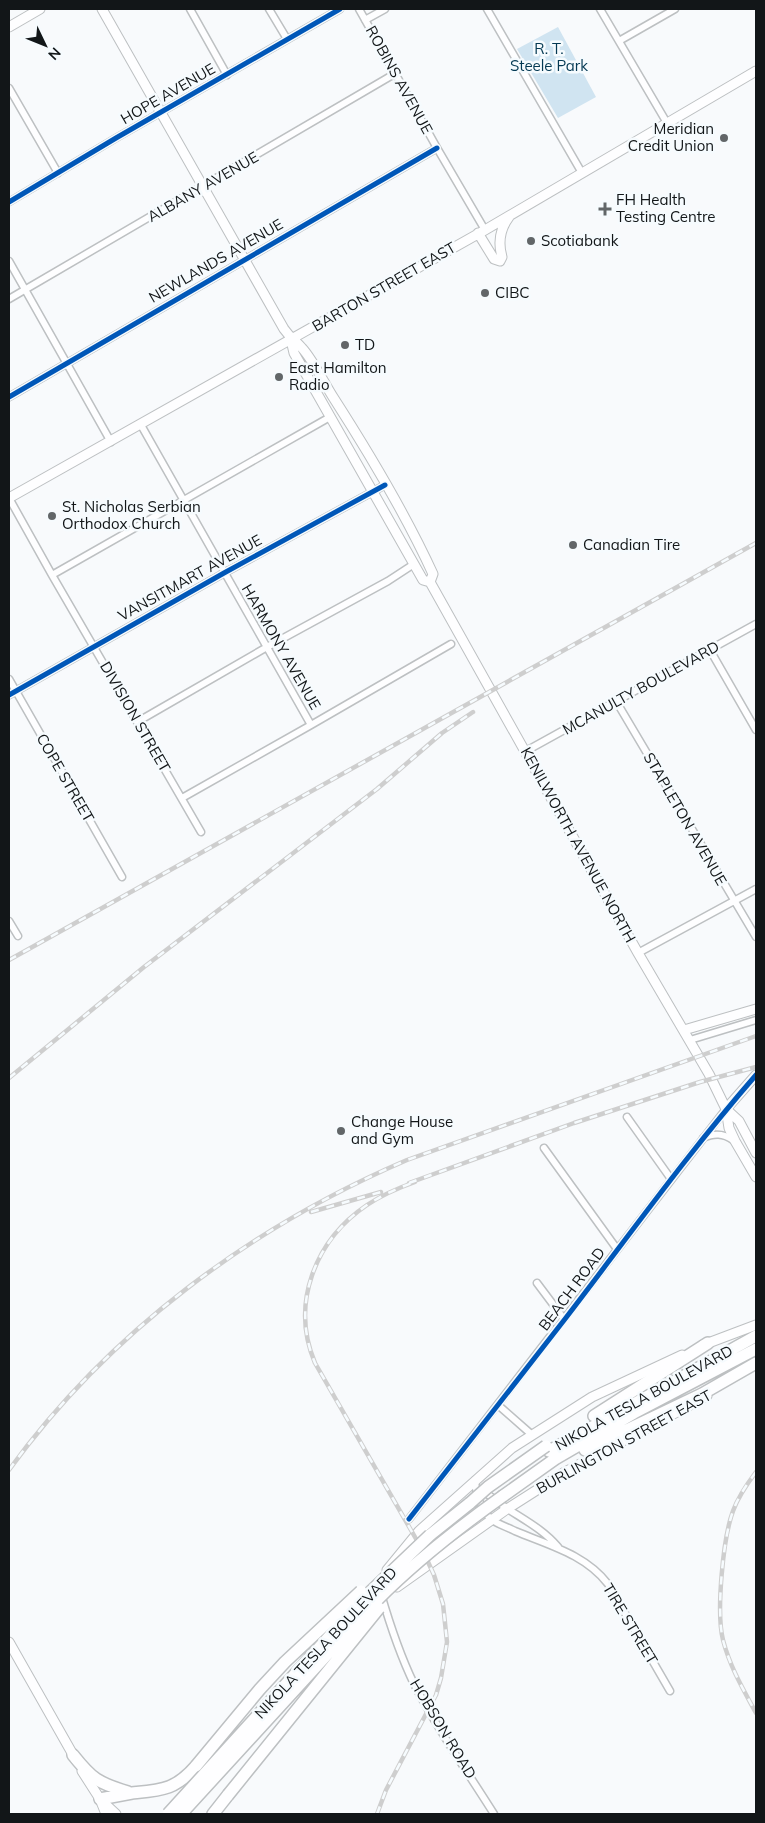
<svg xmlns="http://www.w3.org/2000/svg" width="765" height="1823" font-family="Mulish,sans-serif">
  <style>
    .green { fill: #d0e4f1 }
    .lines { fill: none; stroke-linecap: round; stroke-linejoin: round }
    .street-casing { stroke: #bdc0c2; stroke-width: 9 }
    .secondary-casing { stroke: #bdc0c2; stroke-width: 11 }
    .highway-casing { stroke: #bdc0c2; stroke-width: 14 }
    .street { stroke: #fefeff; stroke-width: 6 }
    .secondary { stroke: #fefeff; stroke-width: 9 }
    .highway { stroke: #fefeff; stroke-width: 11 }
    .rail-casing { stroke: #cecece; stroke-width: 4.5 }
    .rail { stroke: #f6fbfe; stroke-width: 2.5; stroke-dasharray: 8; stroke-linecap: butt }
    .highway-bridge-casing { stroke: #bdc0c2; stroke-width: 14; stroke-linecap: butt }
    .highway-bridge { stroke: #fefeff; stroke-width: 11 }
    .cycleway-casing { stroke: #f6fbfe; stroke-width: 8 }
    .cycleway { stroke: #0057b8; stroke-width: 5 }
    .poi-dot { fill: #626668; stroke: #f6fbfe; stroke-width: 2 }
    .labels { text-anchor: middle; stroke-width: 5; stroke-linejoin: round; paint-order: stroke }
    .park-label { font-size: 15px; fill: #043953; stroke: #f6fbfe }
    .street-label { font-size: 15px; fill: #121618; stroke: #f6fbfe }
    .poi-label { font-size: 15px; fill: #121618; stroke: #f6fbfe; text-anchor: start }
  </style>
  <rect width="100%" height="100%" fill="#f8fafc"/>
  <path class="green" d="M558,27L596,97L558,118L517,49Z"/>
  <g class="lines">
    <g class="street-casing">
      <path id="street" d="M190,9L227,75
        M269,9L287,39
        M359,9L437,148L485,230
        M487,9L582,173
        M600,9L667,123
        M365,20L385,9
        M619,41L675,9
        M9,88L58,173
        M9,202L116,138L340,9
        M9,261L111,442
        M9,299L396,73
        M9,397L437,148
        M141,425L311,725
        M9,498L52,575L201,832
        M52,575L330,417
        M710,650L756,730
        M9,679L122,877
        M9,695L224,573L385,485
        M616,701L756,937
        M137,722L267,647L388,581L414,564
        M526,751L756,624
        M182,798L311,725L451,644
        M9,921L18,936
        M638,953L756,889
        M690,1040L756,1020
        M627,1117L671,1179
        M703,1138C714,1133 723,1133 733,1140
        M544,1148L617,1249
        M537,1283L564,1319
        M498,1405L531,1434
        M475,1480C476,1494 480,1509 491,1519C497,1524 507,1527 515,1531C548,1545 585,1554 608,1584L670,1691
        M483,1490C507,1513 537,1522 558,1547
        M409,1519L726,1109
        M381,1594C390,1625 400,1655 414,1684C437,1729 467,1771 494,1814"/>
    </g>
    <g class="secondary-casing">
      <path id="secondary" d="M102,9L284,329C291,339 295,340 302,348C313,360 324,383 333,397C369,453 405,513 433,574L430,582
        M9,27L40,9
        M478,233L494,259L500,261L502,257C498,243 500,229 509,217
        M291,340L294,353L423,580L430,582L638,953L709,1074L726,1109L729,1128L735,1141L756,1177
        M9,498L485,230L756,71
        M684,1030L756,1009
        M726,1109L739,1121L756,1153
        M726,1109L756,1075
        M703,1345L756,1325
        M387,1570L419,1531L512,1448L592,1397L682,1355
        M397,1587L507,1509L565,1472L707,1396
        M9,1642L76,1760
        M82,1771L100,1799L106,1814
        M102,1801L116,1814"/>
    </g>
    <g class="highway-casing">
      <path id="highway" d="M594,1416L708,1343
        M585,1450L702,1394L756,1363
        M549,1451L756,1336
        M503,1496L555,1459L634,1413L756,1349
        M430,1535L470,1503
        M73,1755C92,1779 98,1783 128,1792
        M100,1799C111,1797 121,1795 132,1793C162,1790 175,1790 196,1766
        M213,1814L228,1795"/>
    </g>
    <use href="#street" class="street"/>
    <use href="#secondary" class="secondary"/>
    <use href="#highway" class="highway"/>
    <g class="rail-casing">
      <path id="rail" d="M9,960L756,543
        M9,1078L144,967L377,789L442,733L473,712
        M409,1183L574,1123L700,1082L756,1067
        M311,1212L381,1192
        M9,1470C109,1332 251,1227 407,1160L756,1036
        M756,1472C747,1484 738,1497 733,1511C723,1538 716,1612 723,1640C730,1667 743,1689 756,1713
        M377,1814L386,1790L436,1695L441,1678L447,1642L443,1604L434,1575L423,1551L315,1363C290,1304 315,1240 367,1205C382,1195 398,1188 415,1182"/>
    </g>
    <use href="#rail" class="rail"/>
    <g class="highway-bridge-casing">
      <path id="highway-bridge" d="M470,1503L488,1487L546,1446
        M196,1766L260,1689L285,1662L361,1591
        M228,1795L379,1608
        M168,1814L367,1595L430,1535
        M181,1814L377,1600C416,1561 458,1528 503,1496"/>
    </g>
    <use href="#highway-bridge" class="highway-bridge"/>
    <g class="cycleway-casing">
      <path id="cycleway" d="M9,202L116,138L340,9
        M9,397L437,148
        M9,695L224,573L385,485
        M409,1519C461,1453 513,1386 565,1319C628,1237 688,1153 756,1075"/>
    </g>
    <use href="#cycleway" class="cycleway"/>
  </g>
  <g class="poi-dot">
    <circle cx="724" cy="138" r="5"/>
    <path d="M602.5 201.5h5v5h5v5h-5v5h-5v-5h-5v-5h5z"/>
    <circle cx="531" cy="241" r="5"/>
    <circle cx="485" cy="293" r="5"/>
    <circle cx="345" cy="345" r="5"/>
    <circle cx="279" cy="377" r="5"/>
    <circle cx="52" cy="516" r="5"/>
    <circle cx="573" cy="545" r="5"/>
    <circle cx="341" cy="1131" r="5"/>
  </g>
  <g class="labels">
    <g class="park-label">
      <text x="549" y="54">R. T.<tspan x="549" dy="17">Steele Park</tspan></text>
    </g>
    <g class="street-label">
      <text transform="translate(399 80) rotate(61)" y="5">ROBINS AVENUE</text>
      <text transform="translate(168 94) rotate(-30)" y="5">HOPE AVENUE</text>
      <text transform="translate(203 187) rotate(-30)" y="5">ALBANY AVENUE</text>
      <text transform="translate(216 261) rotate(-30)" y="5">NEWLANDS AVENUE</text>
      <text transform="translate(384 287) rotate(-30)" y="5">BARTON STREET EAST</text>
      <text transform="translate(190 578) rotate(-29)" y="5">VANSITMART AVENUE</text>
      <text transform="translate(281 647) rotate(60)" y="5">HARMONY AVENUE</text>
      <text transform="translate(641 688) rotate(-29)" y="5">MCANULTY BOULEVARD</text>
      <text transform="translate(135 717) rotate(60)" y="5">DIVISION STREET</text>
      <text transform="translate(65 778) rotate(60)" y="5">COPE STREET</text>
      <text transform="translate(685 819) rotate(60)" y="5">STAPLETON AVENUE</text>
      <text transform="translate(578 845) rotate(61)" y="5">KENILWORTH AVENUE NORTH</text>
      <text transform="translate(572 1289) rotate(-53)" y="5">BEACH ROAD</text>
      <text transform="translate(644 1398) rotate(-29)" y="5">NIKOLA TESLA BOULEVARD</text>
      <text transform="translate(624 1442) rotate(-29)" y="5">BURLINGTON STREET EAST</text>
      <text transform="translate(630 1624) rotate(59)" y="5">TIRE STREET</text>
      <text transform="translate(326 1643) rotate(-47)" y="5">NIKOLA TESLA BOULEVARD</text>
      <text transform="translate(443 1729) rotate(59)" y="5">HOBSON ROAD</text>
    </g>
    <g class="poi-label">
      <text x="714" y="134" text-anchor="end">Meridian<tspan x="714" dy="17">Credit Union</tspan></text>
      <text x="616" y="205">FH Health<tspan x="616" dy="17">Testing Centre</tspan></text>
      <text x="541" y="246">Scotiabank</text>
      <text x="495" y="298">CIBC</text>
      <text x="355" y="350">TD</text>
      <text x="289" y="373">East Hamilton<tspan x="289" dy="17">Radio</tspan></text>
      <text x="62" y="512">St. Nicholas Serbian<tspan x="62" dy="17">Orthodox Church</tspan></text>
      <text x="583" y="550">Canadian Tire</text>
      <text x="351" y="1127">Change House<tspan x="351" dy="17">and Gym</tspan></text>
    </g>
  </g>
  <rect width="765" height="1823" fill="none" stroke="#121618" stroke-width="20"/>
  <g transform="translate(45 45) rotate(133)" stroke="#f6fbfe" stroke-width="4" paint-order="stroke">
  <path d="M0-4L9 19L0 12L-9 19Z" fill="#121618"/>
  <text y="-8" font-size="14" font-weight="bold" text-anchor="middle" fill="#121618">N</text>
  </g>
</svg>
